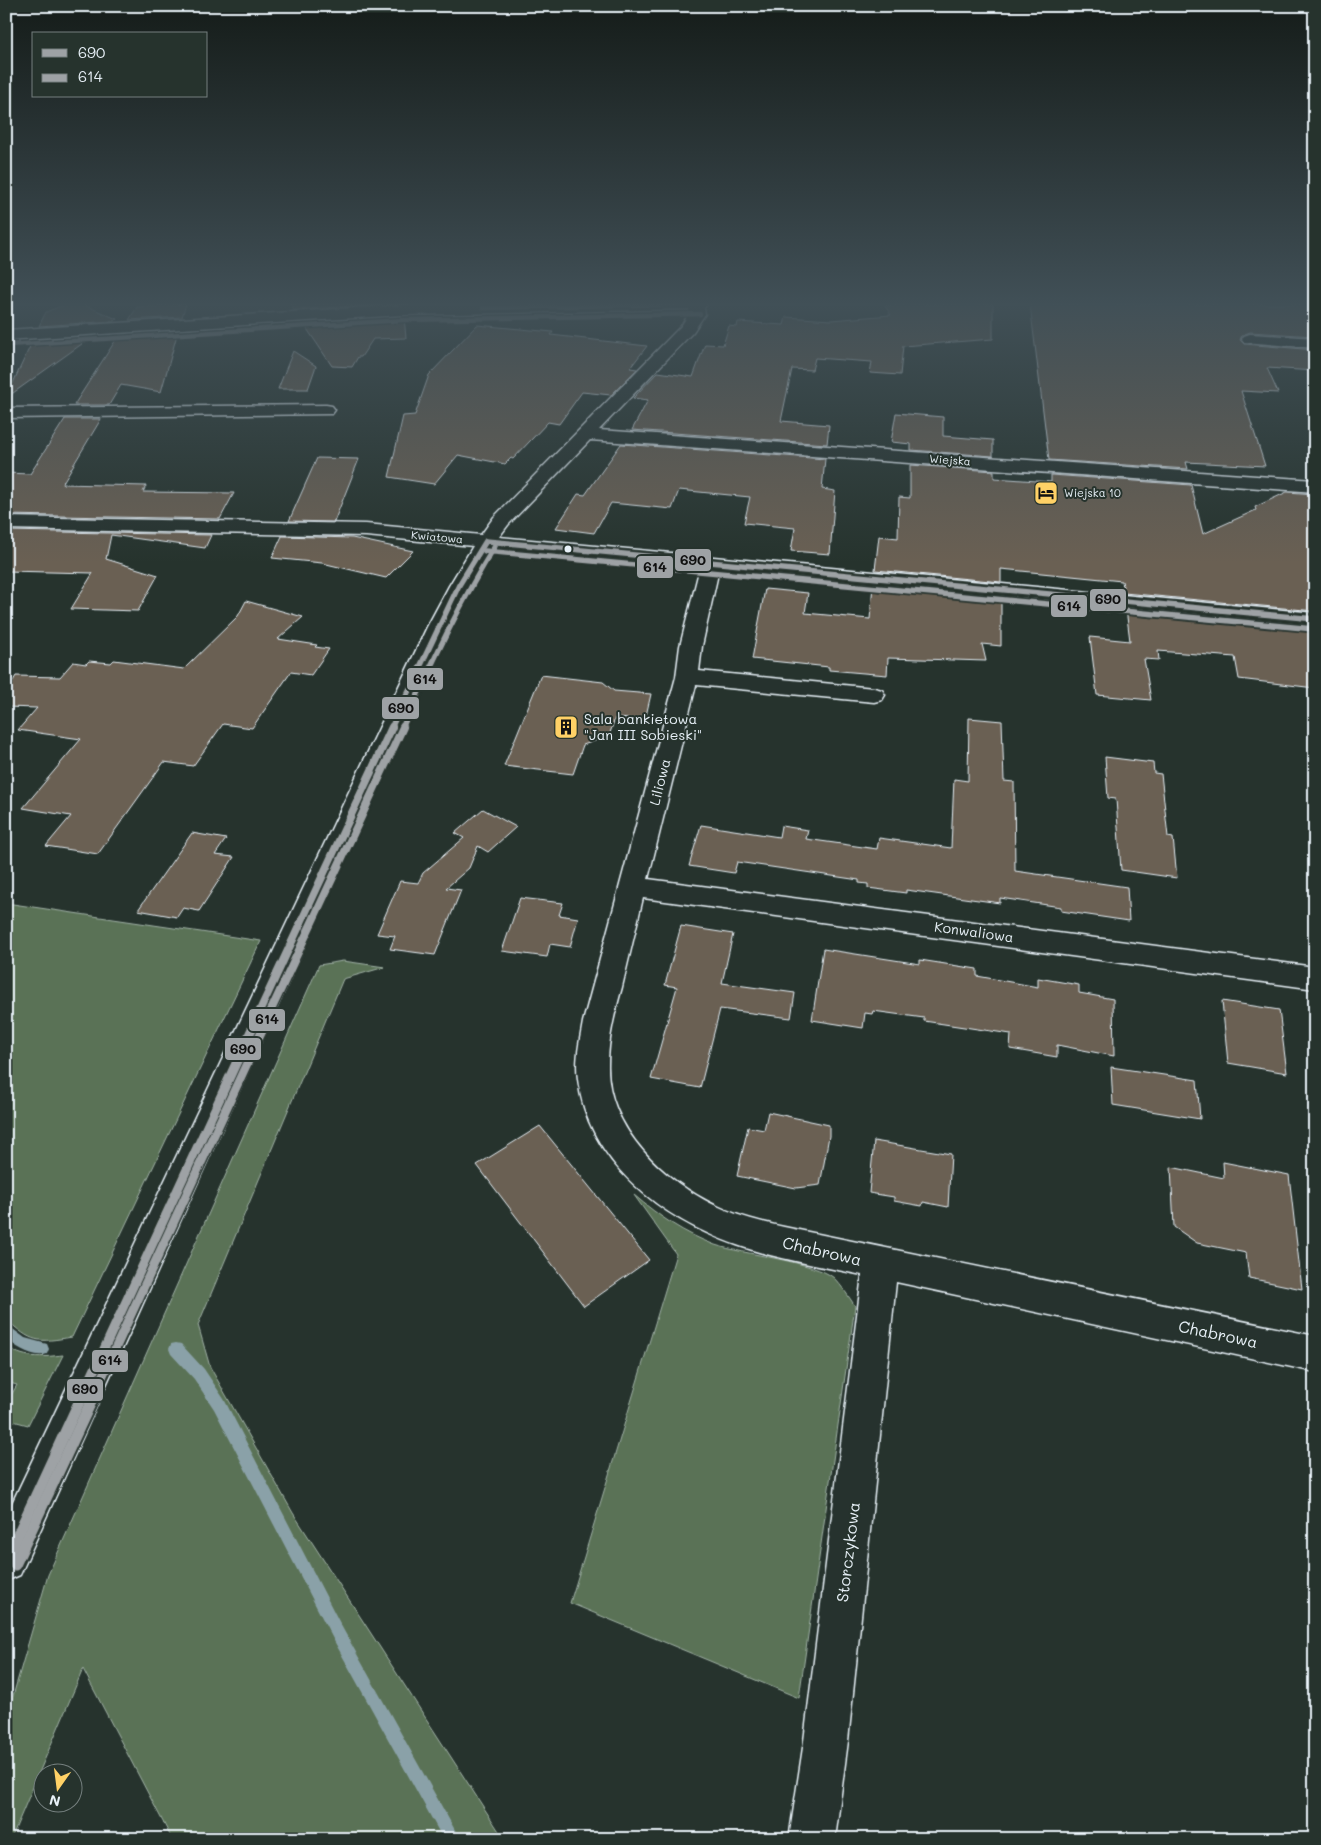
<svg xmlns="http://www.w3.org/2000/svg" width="1321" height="1845" font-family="Mali,sans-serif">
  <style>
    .green { fill: #5a7256; stroke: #a1b2a7 }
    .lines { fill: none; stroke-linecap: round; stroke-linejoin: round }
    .stream { fill: #8aa1a8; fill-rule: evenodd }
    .building { fill: #6a6053; stroke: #e8f1f8 }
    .minor-casing { stroke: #e8f1f8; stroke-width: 3 }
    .minor { fill: #26332d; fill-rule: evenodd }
    .bus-1-far4-casing { stroke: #26332d; stroke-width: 7 }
    .bus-1-far3-casing { stroke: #26332d; stroke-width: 9 }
    .bus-1-far2-casing { stroke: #26332d; stroke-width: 11 }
    .bus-1-far1-casing { stroke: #26332d; stroke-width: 12 }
    .bus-1-casing { stroke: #26332d; stroke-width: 15 }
    .bus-2-far4-casing { stroke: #26332d; stroke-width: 7 }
    .bus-2-far3-casing { stroke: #26332d; stroke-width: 9 }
    .bus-2-far2-casing { stroke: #26332d; stroke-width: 11 }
    .bus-2-far1-casing { stroke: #26332d; stroke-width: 12 }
    .bus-2-casing { stroke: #26332d; stroke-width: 15 }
    .bus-1-far4 { stroke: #9ea2a5; stroke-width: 4.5 }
    .bus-1-far3 { stroke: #9ea2a5; stroke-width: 5.5 }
    .bus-1-far2 { stroke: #9ea2a5; stroke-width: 8 }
    .bus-1-far1 { stroke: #9ea2a5; stroke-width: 9 }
    .bus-1 { stroke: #9ea2a5; stroke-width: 11 }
    .bus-2-far4 { stroke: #9ea2a5; stroke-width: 4.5 }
    .bus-2-far3 { stroke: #9ea2a5; stroke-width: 5.5 }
    .bus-2-far2 { stroke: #9ea2a5; stroke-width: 8 }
    .bus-2-far1 { stroke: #9ea2a5; stroke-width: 9 }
    .bus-2 { stroke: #9ea2a5; stroke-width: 11 }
    .bus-dot { fill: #e8f1f8; stroke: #26332d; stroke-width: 2 }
    .labels { text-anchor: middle; stroke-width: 4; stroke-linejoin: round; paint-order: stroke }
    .far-street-label { font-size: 11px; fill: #e8f1f8; stroke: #26332d }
    .far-poi-label { font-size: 11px; fill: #e8f1f8; stroke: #26332d; text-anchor: start }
    .poi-label { font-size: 14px; fill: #e8f1f8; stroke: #26332d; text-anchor: start }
    .street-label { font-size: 14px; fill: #e8f1f8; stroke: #26332d }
    .near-street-label { font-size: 16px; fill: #e8f1f8; stroke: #26332d }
    .line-badge { stroke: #26332d; stroke-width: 2 }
    .pale-badge-label { font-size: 14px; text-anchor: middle; font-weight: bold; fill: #111 }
  </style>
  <rect width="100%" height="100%" fill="#26332d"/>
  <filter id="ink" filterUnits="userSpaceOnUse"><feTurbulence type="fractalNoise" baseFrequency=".02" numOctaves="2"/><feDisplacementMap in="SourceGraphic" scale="10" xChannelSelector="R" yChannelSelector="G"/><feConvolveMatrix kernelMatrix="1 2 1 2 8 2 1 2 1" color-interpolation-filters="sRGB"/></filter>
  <g filter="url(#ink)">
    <path class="green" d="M6,903L261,941L72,1337C37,1343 32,1343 6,1319Z
      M343,961L385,967L343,979L198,1325L210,1367L293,1513L504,1839H172L83,1669L11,1839H6V1720L48,1575L319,965Z
      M634,1195C660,1217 683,1233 715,1245C742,1254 816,1262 834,1278C842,1286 849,1297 855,1306L799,1698L570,1603L676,1254Z
      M6,1345C21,1360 44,1357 63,1355L28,1425L6,1419V1404L17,1385L6,1382Z"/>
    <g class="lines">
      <path class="stream" d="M6,1324L25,1338L47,1344L49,1349L47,1354C34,1359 16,1347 6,1339Z
        M176,1343L181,1344L204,1369L224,1399L343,1629L460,1839H443L333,1639L214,1409L194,1379L171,1354L169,1349L171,1344Z"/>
    </g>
    <path class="building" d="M66,304H82L117,319L114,321L39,326L46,312Z
      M186,304L182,317L129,320L137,307Z
      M290,304H382L294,310Z
      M909,304H993V339L903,346L900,375L870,373L872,362L815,358L812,370L792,369L781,421L829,425L827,444L632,430L648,400L633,398L658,372L693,377L705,344L723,345L729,326L737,327L738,322L784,325L786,317L831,320L891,315L885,306Z
      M1030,304H1307L1308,321L1315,322V336L1250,332L1242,335L1240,340L1244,344L1315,350V371L1267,368L1278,393L1241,391L1265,466L1186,462L1188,469L1049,460Z
      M404,317L406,338L373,339L361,357H358L352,367L332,366L303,323Z
      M477,325L553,332L551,335L647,346L630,368L637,369L611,395L582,392L559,424L548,422L513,459L511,458L505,464L458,455L434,484L389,477L403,416L415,415L429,375Z
      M178,331L161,392L121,385L109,405H74L119,335Z
      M93,336L6,398L33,340Z
      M293,351L316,366L308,389H278Z
      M896,413L943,417V436L993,440V456L911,450V444L891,442Z
      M65,419H101L62,484L146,486L143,492L234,493L220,519L6,515V473L30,474Z
      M621,444L825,459L822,489L835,491L830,554L791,551L795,528L744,523L750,497L679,490L672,509L611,503L594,533L556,528L578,494L585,495Z
      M317,458L359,459L334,522L289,521Z
      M910,465L994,471V478L1051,482V475L1191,485L1203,534L1256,510L1255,507L1287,492L1315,494V611L1124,593L1122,581L1001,569V582L875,570L879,536L898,538L899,497L910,498Z
      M6,531L211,535L205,548L111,535L106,559L158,575L138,611L71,609L93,573L6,571Z
      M282,536L352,538L413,551L386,578L322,563L272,558Z
      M873,585L1001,597V646L982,644L986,661L888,658L887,675L829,670V667L752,659L765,589L808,593L805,613L870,619Z
      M246,601L303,617L278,639L317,645L315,647L329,649L311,675L291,672L252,728L223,724L193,766L164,762L98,854L46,846L71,816L23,808L81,739L18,730L37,708L6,707V692L16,676L60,677L73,662L86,664L89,661L111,663L114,660L184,669L238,616Z
      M1126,609L1315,627V688L1239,679L1235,657L1158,651L1159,660L1144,659L1151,700L1097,695L1090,637L1130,641Z
      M541,675L603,682L614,691L651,694L645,720L615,718L609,736L583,745L573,774L504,766Z
      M969,718L1002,721L1004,781L1014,782L1015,871L1127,887L1129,921L1061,911V907L1000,898V903L906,890V893L868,888V884L859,883V880L737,862L734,873L689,866L701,825L779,837L781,826L808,830L806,839L877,849L879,838L951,848L954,779L968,781Z
      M1105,757L1153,763L1154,773L1161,774L1168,837L1173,838L1177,878L1121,870L1116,799L1108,798Z
      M483,809L516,827L488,852L478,846L469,868L446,888L461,890L435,955L390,949L395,936L377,934L400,881L418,883L423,873L464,838L455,833Z
      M192,833L226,839L215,855L234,857L199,911L183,908L177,917L138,910Z
      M520,898L563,903L559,915L578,918L570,947L550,944L547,957L502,951Z
      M681,926L733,934L722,983L795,993L791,1018L720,1009L700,1088L651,1079L677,987L665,985Z
      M823,949L920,964V960L977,969V976L1038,987V978L1079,985V993L1113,999L1114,1056L1057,1045V1057L1010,1049L1011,1034L924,1021V1018L873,1011L872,1014L865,1013L863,1028L812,1020Z
      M1222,1001L1279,1010L1287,1073L1228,1063Z
      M1111,1067L1197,1080L1200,1119L1113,1105Z
      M768,1112L829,1125V1136L820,1185L796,1188L737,1176L748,1127L764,1130Z
      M540,1126L649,1260L584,1306L477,1165Z
      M874,1141L951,1154L948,1207L923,1202L922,1206L894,1201V1197L869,1193Z
      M1223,1162L1289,1175L1302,1289L1249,1278L1246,1253L1197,1243L1174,1227L1171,1167L1224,1178Z"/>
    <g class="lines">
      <g class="minor-casing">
        <path id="minor" d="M453,304H707L704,308L705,314L693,332L599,430L1315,480V492L590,440L508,525L499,537L1315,613V625L719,569L702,646L699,671L874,688L882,690L885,695L882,700L874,702L696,685L648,879L1315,967V989L643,898C636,928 629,957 622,987C615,1012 608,1038 608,1065C607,1129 665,1182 719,1207C740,1217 762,1222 784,1227L1315,1336V1372L896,1282L848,1741L835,1839H789L804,1741L862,1275C821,1266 777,1259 737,1245C662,1219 588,1163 578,1079C575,1060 580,1040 583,1022L676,677L680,646L700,567L492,548L469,586L449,627L20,1575L6,1581V1516L427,627L449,586L473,546L366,536L6,529V517L366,524L481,535L494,517L681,326L689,314V309L403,315L6,340V330L403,305Z
          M1250,334L1315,338V348L1244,342L1242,339L1244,336Z
          M326,405L332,406L335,410L332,414L6,418V408Z"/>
      </g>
      <use href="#minor" class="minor"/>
      <g class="bus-1-far4-casing">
        <path id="bus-1-far4" d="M483,308L677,304"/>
      </g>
      <g class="bus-1-far3-casing">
        <path id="bus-1-far3" d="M486,541L1315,619
          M391,728L459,585L486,541"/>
      </g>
      <g class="bus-1-far2-casing">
        <path id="bus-1-far2" d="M255,1021L392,727"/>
      </g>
      <g class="bus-1-far1-casing">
        <path id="bus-1-far1" d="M86,1388L256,1020"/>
      </g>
      <g class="bus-1-casing">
        <path id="bus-1" d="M6,1560L86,1387"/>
      </g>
      <g class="bus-2-far4-casing">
        <path id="bus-2-far4" d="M7,345L403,320L700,314"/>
      </g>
      <g class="bus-2-far3-casing">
        <path id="bus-2-far3" d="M485,551L1314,629
          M402,728C431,666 459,604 495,546"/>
      </g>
      <g class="bus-2-far2-casing">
        <path id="bus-2-far2" d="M266,1021L403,727"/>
      </g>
      <g class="bus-2-far1-casing">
        <path id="bus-2-far1" d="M97,1388L267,1020"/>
      </g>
      <g class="bus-2-casing">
        <path id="bus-2" d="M15,1565L98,1387"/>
      </g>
      <use href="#bus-1-far4" class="bus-1-far4"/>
      <use href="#bus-1-far3" class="bus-1-far3"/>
      <use href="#bus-1-far2" class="bus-1-far2"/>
      <use href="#bus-1-far1" class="bus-1-far1"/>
      <use href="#bus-1" class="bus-1"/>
      <use href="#bus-2-far4" class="bus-2-far4"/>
      <use href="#bus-2-far3" class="bus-2-far3"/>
      <use href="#bus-2-far2" class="bus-2-far2"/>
      <use href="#bus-2-far1" class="bus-2-far1"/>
      <use href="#bus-2" class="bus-2"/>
    </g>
  </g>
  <linearGradient id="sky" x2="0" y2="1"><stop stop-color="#151c19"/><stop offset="0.54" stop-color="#415057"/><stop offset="1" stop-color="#415057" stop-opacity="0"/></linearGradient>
  <rect width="1321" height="563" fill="url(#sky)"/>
  <defs>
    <g id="hotel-square" transform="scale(1.25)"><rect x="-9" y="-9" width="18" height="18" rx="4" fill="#ffd166" stroke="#26332d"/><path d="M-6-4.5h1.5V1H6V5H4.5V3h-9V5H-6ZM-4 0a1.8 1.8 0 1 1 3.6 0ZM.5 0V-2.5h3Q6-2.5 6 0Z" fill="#111"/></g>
    <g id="building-square" transform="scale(1.25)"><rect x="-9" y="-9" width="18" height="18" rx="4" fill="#ffd166" stroke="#26332d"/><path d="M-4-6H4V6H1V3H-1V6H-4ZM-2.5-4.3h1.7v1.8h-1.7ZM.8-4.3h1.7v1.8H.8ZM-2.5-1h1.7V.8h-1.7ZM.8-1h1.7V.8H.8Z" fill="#111"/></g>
  </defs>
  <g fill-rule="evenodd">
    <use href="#hotel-square" x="1046" y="493"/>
    <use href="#building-square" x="566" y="727"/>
  </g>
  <circle class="bus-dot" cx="568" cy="549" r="4.5"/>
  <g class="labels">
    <g class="far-street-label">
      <text transform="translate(950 460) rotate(4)" y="4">Wiejska</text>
      <text transform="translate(437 537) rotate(5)" y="4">Kwiatowa</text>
    </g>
    <g class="far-poi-label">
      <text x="1064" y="497">Wiejska 10</text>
    </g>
    <g class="poi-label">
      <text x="584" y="724">Sala bankietowa<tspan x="584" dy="16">"Jan III Sobieski"</tspan></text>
    </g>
    <g class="street-label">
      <text transform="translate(660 782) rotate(-76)" y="5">Liliowa</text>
      <text transform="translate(974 932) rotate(8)" y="5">Konwaliowa</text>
    </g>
    <g class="near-street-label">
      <text transform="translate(822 1251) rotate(13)" y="6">Chabrowa</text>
      <text transform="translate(1218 1334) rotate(12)" y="6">Chabrowa</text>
      <text transform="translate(848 1552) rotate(-83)" y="6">Storczykowa</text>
    </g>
  </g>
  <g class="line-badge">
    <rect x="674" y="548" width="38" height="24" rx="5" fill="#9ea2a5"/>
    <rect x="636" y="555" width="38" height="24" rx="5" fill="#9ea2a5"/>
    <rect x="1089" y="588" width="38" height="24" rx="5" fill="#9ea2a5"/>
    <rect x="1050" y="594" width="38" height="24" rx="5" fill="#9ea2a5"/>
    <rect x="406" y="667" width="38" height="24" rx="5" fill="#9ea2a5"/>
    <rect x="381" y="696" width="39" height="24" rx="5" fill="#9ea2a5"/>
    <rect x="248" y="1008" width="38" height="24" rx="5" fill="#9ea2a5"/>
    <rect x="224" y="1037" width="38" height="24" rx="5" fill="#9ea2a5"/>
    <rect x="91" y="1349" width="38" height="24" rx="5" fill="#9ea2a5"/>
    <rect x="66" y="1378" width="38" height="24" rx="5" fill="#9ea2a5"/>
  </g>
  <g class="pale-badge-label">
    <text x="693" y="565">690</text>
    <text x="655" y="572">614</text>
    <text x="1108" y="604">690</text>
    <text x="1069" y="611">614</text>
    <text x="425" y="684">614</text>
    <text x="401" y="713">690</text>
    <text x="267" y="1024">614</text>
    <text x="243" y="1054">690</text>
    <text x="110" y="1365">614</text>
    <text x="85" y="1394">690</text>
  </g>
  <rect width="1321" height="1845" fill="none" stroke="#26332d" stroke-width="25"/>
  <rect x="12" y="12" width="1296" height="1820" fill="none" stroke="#e8f1f8" stroke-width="2" filter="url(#ink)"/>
  <rect x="32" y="32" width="175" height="65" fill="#26332d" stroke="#747f7e"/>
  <rect x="42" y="49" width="25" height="8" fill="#9ea2a5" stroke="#747f7e"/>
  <text x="78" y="58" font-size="15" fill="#e8f1f8">690</text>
  <rect x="42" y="74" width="25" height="8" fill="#9ea2a5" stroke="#747f7e"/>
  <text x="78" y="82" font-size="15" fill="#e8f1f8">614</text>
  <g transform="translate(58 1788) rotate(194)"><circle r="24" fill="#26332d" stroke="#747f7e"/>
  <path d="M0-4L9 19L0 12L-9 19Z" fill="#ffd166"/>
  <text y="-8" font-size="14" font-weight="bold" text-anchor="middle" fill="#e8f1f8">N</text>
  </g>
</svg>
